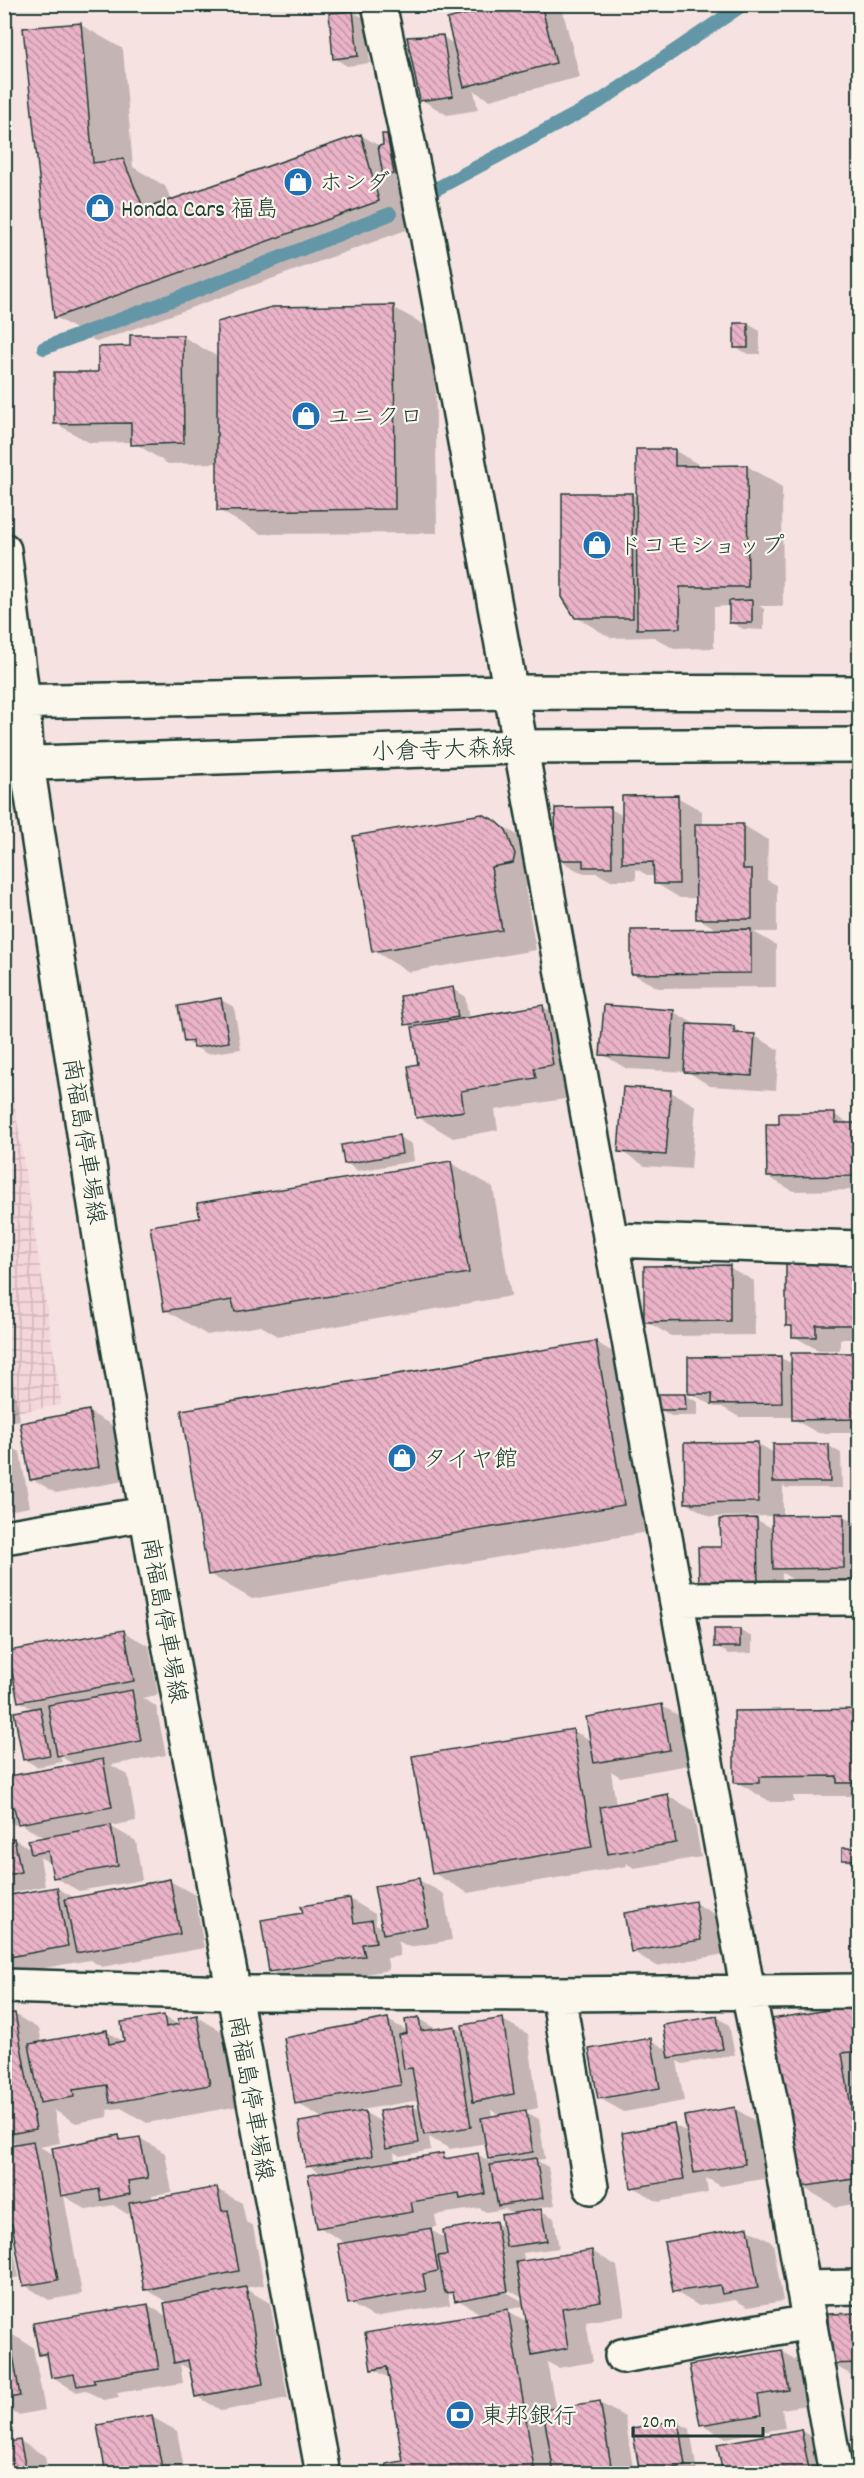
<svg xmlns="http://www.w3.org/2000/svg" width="864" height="2478" font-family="Dekko,'Klee One',sans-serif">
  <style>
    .industrial { fill: url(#industrial-grid) }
    .shadow { fill: #0003; fill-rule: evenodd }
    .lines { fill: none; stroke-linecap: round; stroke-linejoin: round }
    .stream { stroke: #6396a6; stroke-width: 14 }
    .building { fill: url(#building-back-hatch); stroke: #1f3d34; stroke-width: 1.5 }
    .street-casing { stroke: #1f3d34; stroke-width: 38 }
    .secondary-casing { stroke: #1f3d34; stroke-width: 38 }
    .street { stroke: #fbf7ec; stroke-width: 33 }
    .secondary { stroke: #fbf7ec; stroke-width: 33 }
    .labels { text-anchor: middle; stroke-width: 4.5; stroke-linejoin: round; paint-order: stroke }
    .poi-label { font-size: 24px; fill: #1f3d34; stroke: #fbf7ec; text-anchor: start }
    .street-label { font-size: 24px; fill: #1f3d34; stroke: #fbf7ec }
  </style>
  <defs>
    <pattern id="industrial-grid" width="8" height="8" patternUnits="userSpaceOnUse" patternTransform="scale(1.5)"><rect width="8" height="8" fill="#f3d5da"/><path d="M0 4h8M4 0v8" fill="none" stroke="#d0b8bc"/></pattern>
    <pattern id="building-back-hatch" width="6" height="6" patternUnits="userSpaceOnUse" patternTransform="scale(1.5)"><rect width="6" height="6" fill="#ebb3c8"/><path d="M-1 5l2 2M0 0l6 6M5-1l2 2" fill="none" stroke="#be93a3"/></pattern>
  </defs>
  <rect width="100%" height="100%" fill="#f6e3e1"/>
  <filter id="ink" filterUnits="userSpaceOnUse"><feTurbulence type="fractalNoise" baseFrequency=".0167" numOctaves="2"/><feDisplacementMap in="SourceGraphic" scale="12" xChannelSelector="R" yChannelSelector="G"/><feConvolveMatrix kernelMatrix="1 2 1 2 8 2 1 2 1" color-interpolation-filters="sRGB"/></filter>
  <g filter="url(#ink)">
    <path class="industrial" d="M5,1044L62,1405L5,1414H4Z"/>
    <path class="shadow" d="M512,4H550L563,12L580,77L490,100L474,91L478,110L447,115L422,100L443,37L454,44Z
      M353,12L366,19L370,63L347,66L334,58Z
      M81,25L123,49L133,167L165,186L172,201L361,135L381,147L385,146L386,135L399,142L420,225L97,342L55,317Z
      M393,307L435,331L437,533L261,534L218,510V463L168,464L133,442L90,443L55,423L100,373L131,348L182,336L218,357Z
      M748,324L760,331V354H748L735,347Z
      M674,450L703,467L747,466L782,487L783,606H759L764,609V630L743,629L730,622V606L714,607V648L674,649L654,637L611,638L576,617L632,494L638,498Z
      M677,797L702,811V825H743L768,840L767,880L777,885V932H754L776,945V987L658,988L633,974L720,931L697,918V898H680L655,883V876H649L636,869V880H609L597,873H582L557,859L611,809L623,816Z
      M495,822L531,843L548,883L525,887L536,950L409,972L374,951Z
      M453,989L465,996L469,1019L542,1006L577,1027L571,1098L495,1110L498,1130L453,1138L418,1117L420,1066L414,1028L407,1024Z
      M221,1000L234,1007L241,1049L207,1054L185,1041Z
      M674,1012L698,1026L734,1028L747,1035L755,1036L779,1050L776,1090L710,1086L688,1072L627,1069L602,1054Z
      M671,1092L696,1106L691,1169L645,1166L620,1151Z
      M835,1115L852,1125L860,1124V1190L793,1191L768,1177L780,1125Z
      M399,1137L412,1144L414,1161L358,1171L346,1163Z
      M451,1163L493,1187L511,1296L278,1336L261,1326L207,1335L165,1310Z
      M847,1260L860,1266V1339H840V1350H818L793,1336V1328L788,1325Z
      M729,1267L754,1281L755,1335L671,1336L646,1321Z
      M596,1342L638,1367L666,1529L252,1599L209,1574Z
      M860,1354V1433H818L793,1419V1417H739L722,1407H715L690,1393L781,1358L793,1364Z
      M4,1368L11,1372L20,1420L4,1423Z
      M685,1395L698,1402V1416H671L659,1409L658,1396Z
      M89,1412L114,1426L124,1481L56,1493L32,1479Z
      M4,1443L20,1452L30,1507L4,1512Z
      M757,1443L774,1453L829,1446L841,1453L842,1488H787L783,1486V1517L843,1516L860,1525V1582L799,1583L782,1573L783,1598H726L722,1548L757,1520L774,1529L773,1516L711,1517L686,1503Z
      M739,1630L752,1637V1653L729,1654L716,1646Z
      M124,1632L149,1646L158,1695L142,1698L156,1706L166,1755L111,1765L128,1775L136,1821L110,1826L136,1841L142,1880L79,1891L54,1877L52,1865L40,1857L45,1886L4,1894V1841L14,1839L31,1849L45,1838L20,1824L15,1825L4,1818V1779L76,1766L60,1756L62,1762L37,1767L24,1759L34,1710L19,1701Z
      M662,1706L687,1720L695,1764L620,1777L611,1771L616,1805L668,1796L693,1810L701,1857L634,1868L626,1863L627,1866L468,1893L433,1873L572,1730L592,1741Z
      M860,1711V1796H793L794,1802H771L736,1782Z
      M4,1745L9,1767L4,1768Z
      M860,1849V1867L844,1859Z
      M419,1880L444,1894L452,1940L409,1947L398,1941L400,1956L387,1958L389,1970L296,1986L271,1971L304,1914L350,1899L375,1914L376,1924L383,1928Z
      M170,1881L195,1895L204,1948L102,1967L90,1960L4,1975V1898L57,1888L75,1898Z
      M695,1903L720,1917L725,1954L657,1966L632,1951Z
      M860,2006V2203L836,2207L801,2186L773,2021Z
      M4,2014H14L39,2029L42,2043L107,2032L126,2043L163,2016L179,2025L197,2017L232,2037L244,2105L147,2123L121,2108L107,2110L108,2117L76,2123L54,2110L60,2143L40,2147L55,2155L119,2137L125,2141L140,2138L165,2153L172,2192L152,2195L153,2200L217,2189L242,2203L246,2222L253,2226L264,2285L244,2288L270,2303L288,2398L222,2411L197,2396L192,2371L180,2364L183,2383L117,2393L119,2397L103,2400L86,2390L77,2392L52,2377L49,2359L40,2354L148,2305L168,2317L169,2303L146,2290L132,2213L127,2214L113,2205L87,2210L64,2196L82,2294L49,2300L24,2285L14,2227L9,2224L19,2277L4,2280V2148L19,2145L4,2137Z
      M717,2017L729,2025L735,2055L683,2064L677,2061L684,2101L624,2112L599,2098L651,2040L669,2051Z
      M419,2019L438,2030L454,2027L464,2033L503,2020L528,2034L538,2108L524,2111L539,2119L545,2159L536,2160L548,2167L555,2205L537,2208L554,2218L559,2248L523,2253L525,2263L592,2251L617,2266L625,2315L586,2322L593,2362L558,2368L547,2362L556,2410L600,2403L625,2417L634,2474H389L404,2462L391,2379L373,2369L482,2315L448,2293L450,2305L374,2317L349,2303L347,2244L319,2227L323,2175L308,2166L324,2119L297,2103L388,2020L409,2032ZM419,2100L421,2111L413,2106L383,2123L361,2110ZM491,2110L501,2116L492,2117ZM429,2137L450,2149L487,2143L490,2162L477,2154L450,2159L442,2155L395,2162L394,2152L400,2156L431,2150ZM479,2208L486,2212L505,2209L515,2214L505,2228L496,2223L445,2238L427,2228L437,2226L435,2215ZM502,2286L524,2299V2302L501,2289ZM525,2306L528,2322L506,2310Z
      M734,2108L759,2123L769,2178L721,2186L706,2178L708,2193L658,2202L633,2187L674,2125L689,2133Z
      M748,2229L773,2243L783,2301L748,2307L735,2300L699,2306L674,2291Z
      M860,2315V2377H855L830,2363Z
      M8,2332L33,2347L45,2410L18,2415L4,2407V2333Z
      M781,2351L806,2366L813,2404L782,2409L785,2428L726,2438L701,2424Z
      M152,2417L177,2431L185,2474H107Z
      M677,2422L690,2429L697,2472L643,2474Z
      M800,2430L825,2445L831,2474H724Z
      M20,2441L45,2456L48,2474H4Z"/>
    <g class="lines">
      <path class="stream" d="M421,197L599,102L744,4
        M44,348L196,291L390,214"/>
    </g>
    <path class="building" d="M506,4H541L556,63L464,87L447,19Z
      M353,11L358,56L333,59L329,13Z
      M81,23L93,163L123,159L144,209L361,134L379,201L54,318L23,28Z
      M443,35L453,96L420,101L407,37Z
      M382,134H387L394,174L383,176L378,146L383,145Z
      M394,305L395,509L217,511V322L272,307Z
      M734,323H748V348H734Z
      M130,335H183L184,443L131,445V423L54,424V372H98V347L130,346Z
      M636,449H675V466L747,465L748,587H680V628L637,629Z
      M562,493H632L633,618H575L562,597Z
      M752,600V623H729V601Z
      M678,795L679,884H654L653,862L622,863V796Z
      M611,807L612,867H583V860H556L555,808Z
      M482,814L496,821L506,830L515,854L513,863L491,867L502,930L372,952L353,836Z
      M695,824H743V869H752V919H696Z
      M751,929V973L631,974V930Z
      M453,987L458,1017L405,1025L400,996Z
      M221,998L229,1042L193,1048L192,1041L184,1042L178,1006Z
      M543,1005L553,1065L534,1068L536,1078L461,1091L464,1111L416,1118L408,1066L418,1064L412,1027Z
      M604,1005L674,1010L671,1059L600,1055Z
      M687,1024L734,1026V1033L755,1034L752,1076L684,1072Z
      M623,1087L671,1090L666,1155L618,1152Z
      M779,1113H835V1123H860V1176L767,1177L766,1124H779Z
      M399,1135L402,1154L344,1164L341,1145Z
      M451,1161L469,1273L235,1312L232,1300L164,1311L150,1226L200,1218L197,1203Z
      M848,1259V1265H860V1325H816V1337H792V1326H786V1260Z
      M730,1265V1321L644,1322V1266Z
      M596,1341L624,1505L208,1575L181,1410Z
      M791,1353H860V1419L792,1420Z
      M781,1356L782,1403L712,1404V1394H688V1357Z
      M657,1394H685L686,1410H657Z
      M89,1410L99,1467L30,1480L20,1423Z
      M758,1442V1502L685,1503L684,1443Z
      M773,1444H829L830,1482H773Z
      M844,1514V1568L773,1569L772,1515Z
      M757,1518L758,1584L699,1585L698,1547H721L720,1519Z
      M714,1629H740V1647H714Z
      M124,1630L134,1681L18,1702L8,1651Z
      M132,1690L141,1741L57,1756L48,1705Z
      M662,1704L670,1750L594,1763L586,1717Z
      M40,1707L50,1755L23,1760L14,1712Z
      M860,1709V1783H837V1776L759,1777V1783H734V1711Z
      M573,1729L592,1847L432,1874L412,1756Z
      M103,1759L112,1807L18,1824L14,1807L4,1808V1777Z
      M668,1794L676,1843L608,1854L600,1807Z
      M111,1825L118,1866L53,1878L48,1851L31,1854L28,1840Z
      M14,1838L21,1872L4,1876V1839Z
      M842,1848H860V1860H842Z
      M419,1878L428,1926L383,1934L374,1886Z
      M170,1879L180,1934L76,1953L65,1899Z
      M57,1887L68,1946L4,1958V1896Z
      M350,1898L354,1923L372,1920L376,1942L362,1944L365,1956L269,1972L261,1920L303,1913L301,1906Z
      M695,1901L701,1940L631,1952L624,1913Z
      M860,2005V2051L842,2053L860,2161V2178L800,2187L771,2019Z
      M4,2013H15L36,2129L4,2135Z
      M164,2015L166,2027L179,2024L178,2019L197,2015L210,2085L110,2103L107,2085L73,2090L74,2097L40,2103L29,2044L107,2030L109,2044L124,2041L121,2022Z
      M717,2016L723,2049L669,2058L663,2025Z
      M419,2017L421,2031L455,2026L471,2127L424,2135L412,2068L404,2069L399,2035L407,2033L405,2020Z
      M388,2018L401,2085L295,2104L284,2038Z
      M503,2018L514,2094L473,2102L462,2025Z
      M651,2038L660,2088L598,2099L589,2049Z
      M413,2105L419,2143L386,2149L379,2111Z
      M735,2107L745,2164L694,2173L684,2116Z
      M526,2110L533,2152L488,2159L481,2118Z
      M365,2111L372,2156L306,2167L299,2122Z
      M674,2123L684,2179L631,2188L622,2133Z
      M119,2135L120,2140L140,2137L148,2178L128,2181L130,2194L101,2200L99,2189L61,2196L52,2148Z
      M33,2141L58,2280L23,2286L12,2224L7,2225L4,2211V2146Z
      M443,2153L444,2159L478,2153L485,2194L460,2199L459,2194L411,2202L413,2212L317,2228L308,2175Z
      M536,2158L543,2198L498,2206L490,2165Z
      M217,2187L222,2211L228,2210L239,2271L144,2290L129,2203Z
      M541,2209L547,2241L506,2247L501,2215Z
      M496,2221L508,2291L455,2301L453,2292L445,2293L438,2256L447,2255L443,2230Z
      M748,2227L758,2288L722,2294L720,2285L673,2292L664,2242Z
      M431,2228L438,2271L423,2274L426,2291L348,2304L338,2244Z
      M592,2250L601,2301L562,2308L568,2348L532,2355L516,2262Z
      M246,2287L263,2384L195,2397L188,2360L174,2363L164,2303Z
      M148,2304L159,2369L93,2379L95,2383L77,2386L74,2374L51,2378L47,2353L39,2355L33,2323Z
      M508,2309L535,2474H388L386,2464L403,2461L387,2367L371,2370L365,2333Z
      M860,2313V2363L828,2364V2314Z
      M4,2331H9L20,2396L4,2399Z
      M782,2350L789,2390L758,2395L761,2415L700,2425L689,2365Z
      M600,2401L612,2471L597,2474H554L543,2410Z
      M858,2407H860V2461H859Z
      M152,2415L163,2473L106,2474L97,2425Z
      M678,2420L685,2466L640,2474L632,2428Z
      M801,2429L810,2474H723L717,2444Z
      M20,2440L27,2474H4V2443Z"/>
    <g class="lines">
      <g class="street-casing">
        <path id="street" d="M379,4L426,228L748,1992L771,2103L836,2474
          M610,1240L860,1248
          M4,1537L146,1514
          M676,1599L860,1598
          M4,1986L232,1993L558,1994L860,1991
          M558,1994L591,2187
          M803,2288L860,2287
          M622,2356L809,2322"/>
      </g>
      <g class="secondary-casing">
        <path id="secondary" d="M4,550L23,702L27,764L105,1269L165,1622L323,2474
          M4,702L510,692L860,693
          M6,764L519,747L860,745"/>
      </g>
      <use href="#street" class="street"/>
      <use href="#secondary" class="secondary"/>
    </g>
  </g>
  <defs>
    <g id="shop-disc" transform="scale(1.5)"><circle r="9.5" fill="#1f6fb2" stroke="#fbf7ec"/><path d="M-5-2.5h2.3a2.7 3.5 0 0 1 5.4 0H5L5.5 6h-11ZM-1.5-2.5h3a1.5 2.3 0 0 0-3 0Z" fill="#fff"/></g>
    <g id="bank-disc" transform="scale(1.5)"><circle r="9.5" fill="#1f6fb2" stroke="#fbf7ec"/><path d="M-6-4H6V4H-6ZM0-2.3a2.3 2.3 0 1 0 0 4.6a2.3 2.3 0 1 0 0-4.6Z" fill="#fff"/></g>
  </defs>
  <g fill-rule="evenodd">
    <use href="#shop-disc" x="298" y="182"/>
    <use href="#shop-disc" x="100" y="208"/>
    <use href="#shop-disc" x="306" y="416"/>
    <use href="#shop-disc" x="597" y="545"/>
    <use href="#shop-disc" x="402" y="1458"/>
    <use href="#bank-disc" x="460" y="2415"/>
  </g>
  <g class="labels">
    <g class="poi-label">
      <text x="319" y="190">ホンダ</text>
      <text x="121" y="216">Honda Cars 福島</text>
      <text x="327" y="424">ユニクロ</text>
      <text x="618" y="553">ドコモショップ</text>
      <text x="423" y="1466">タイヤ館</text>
      <text x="481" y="2423">東邦銀行</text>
    </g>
    <g class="street-label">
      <text transform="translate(443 749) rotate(-2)" y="8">小倉寺大森線</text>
      <text transform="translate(85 1141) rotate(81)" y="8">南福島停車場線</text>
      <text transform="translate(165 1620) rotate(80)" y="8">南福島停車場線</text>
      <text transform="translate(252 2098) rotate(80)" y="8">南福島停車場線</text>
    </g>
  </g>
  <rect width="864" height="2478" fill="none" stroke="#fbf7ec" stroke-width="24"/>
  <rect x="12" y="12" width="840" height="2454" fill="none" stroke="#1f3d34" stroke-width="2" filter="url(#ink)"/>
  <path d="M633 2427v9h130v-9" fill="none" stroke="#1f3d34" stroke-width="3"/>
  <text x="642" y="2427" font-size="18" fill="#1f3d34" stroke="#fbf7ec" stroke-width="4.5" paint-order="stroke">20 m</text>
</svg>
